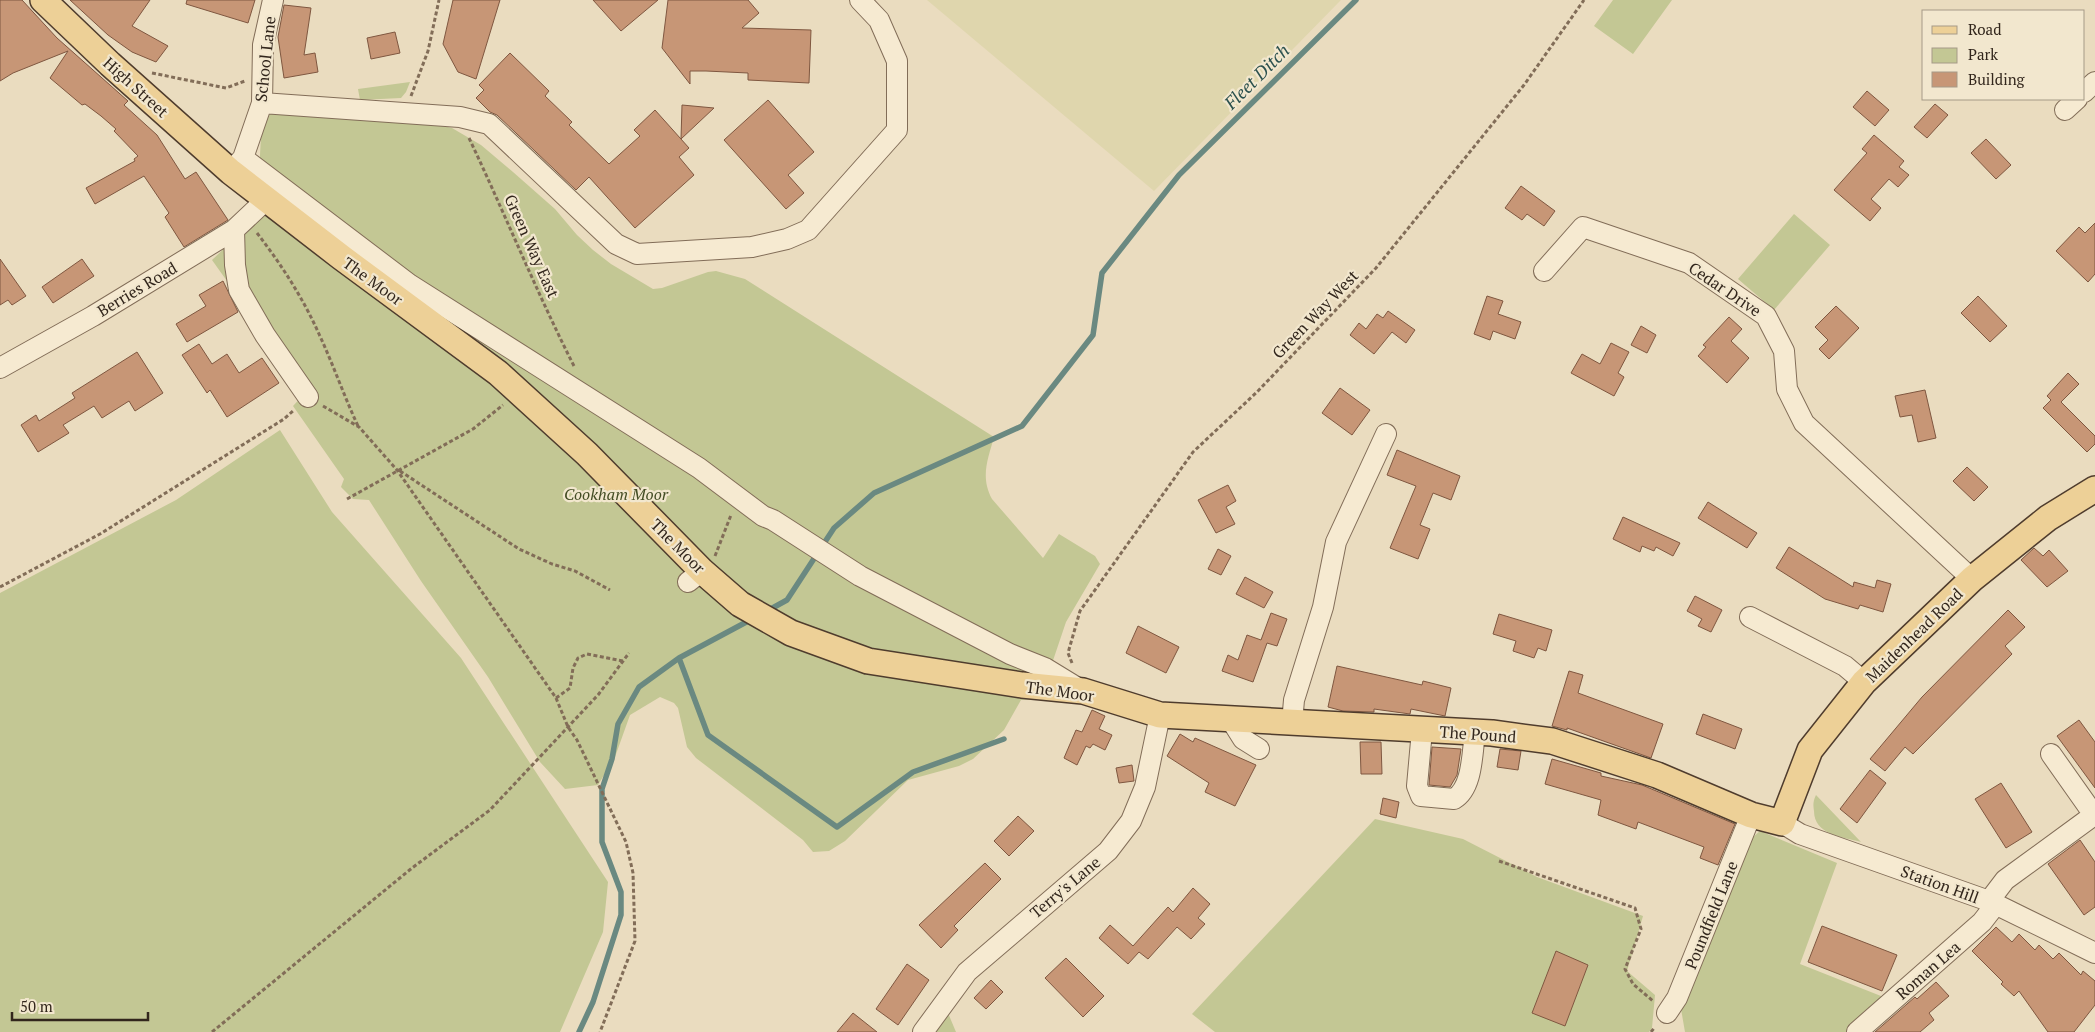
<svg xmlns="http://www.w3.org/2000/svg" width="2095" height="1032" font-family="'PT Serif',serif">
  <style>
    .farmland { fill: #dfd6ad }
    .green { fill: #c3c794 }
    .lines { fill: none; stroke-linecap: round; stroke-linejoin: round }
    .stream { stroke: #6a8981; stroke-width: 5.5 }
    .building { fill: #c79676; stroke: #7f5740 }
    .minor-casing { stroke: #826d58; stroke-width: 22 }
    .major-casing { stroke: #4f3c2d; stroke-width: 28 }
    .path { stroke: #826d58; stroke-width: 3; stroke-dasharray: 4 2.5; stroke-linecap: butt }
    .minor { stroke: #f6ead1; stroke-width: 20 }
    .major { stroke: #edd097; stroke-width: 25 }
    .labels { text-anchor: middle; stroke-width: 4.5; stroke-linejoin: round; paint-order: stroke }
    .street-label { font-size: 16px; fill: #32261c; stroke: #f2e7ce }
    .park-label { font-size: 16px; font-style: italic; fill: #444d24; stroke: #f2e7ce }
    .water-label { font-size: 18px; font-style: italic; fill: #2c514e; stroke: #f2e7ce }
  </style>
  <rect width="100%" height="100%" fill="#eadcbf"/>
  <path class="farmland" d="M927,0H1341L1154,191Z"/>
  <path class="green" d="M1613,0H1672L1633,54L1594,26Z
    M410,82L406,92L401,98L360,100L358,89Z
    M273,111L416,120L452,128L481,145L513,172L555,209L577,235L593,250L611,264L653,289L662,288L708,272L716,271L745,279L994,437C988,459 980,477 992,499L1043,558L1059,534L1095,556L1100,564L1066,622L1040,699L1021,700L1004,730L973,759L959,766L908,780L845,841L829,851L813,852L803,840L696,758L687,747L678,708L674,703L660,697L630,715L615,757L598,785L565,789L540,762L488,677L421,581L369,500L353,499L341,487L344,479L293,406L306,392L212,260L250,224L259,174L261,136L267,118Z
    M1794,214L1830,245L1774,310L1738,279Z
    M280,430L332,512L461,658L608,882L603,932L560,1032H0V593L176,500Z
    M1816,795L1861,842C1843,837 1814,835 1814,811C1813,805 1813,801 1816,795Z
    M1375,819L1463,839L1537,877L1643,916L1627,971L1655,995L1652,1028L1649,1032H1215L1192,1014Z
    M1760,831L1837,863L1800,964L1886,998L1846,1032H1685L1681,1009L1753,837Z
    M948,1013L956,1032H936Z"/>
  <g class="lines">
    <path class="stream" d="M767,611L787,600L834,528L874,493L1022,426L1093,335L1102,273L1179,175L1356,0
      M679,658L708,735L837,827L913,772L1004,739
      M579,1032L593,1002L621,915V892L602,842V789L612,759L618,724L639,687L679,658L752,619"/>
  </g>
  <path class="building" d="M0,0H22L57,38L128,101L124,105L157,135L185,179L196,172L228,220L184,247L165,217L169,213L144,176L95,204L86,188L135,161L134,159L138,156L114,131L116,129L101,116L85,104L82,105L50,78L68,51L13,73L0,81Z
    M70,0H150L132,26L168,46L156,62L132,52L108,35Z
    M187,0H255L248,23L186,4Z
    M453,0H500L476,79L458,72L443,44Z
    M593,0H658L621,31Z
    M668,0H748L759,13L742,28L811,30L809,83L748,80V73L706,71H690V84L662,48Z
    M284,5L311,8L304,55L315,53L318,72L284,78L278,37Z
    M395,32L400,53L371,59L367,38Z
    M510,53L549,91L545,96L572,122L569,125L609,164L640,136L634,130L655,110L689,148L679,157L694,175L635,228L589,177L576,190L497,115L490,112L476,98L484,90L479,85Z
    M1867,91L1889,110L1875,126L1853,107Z
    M768,100L814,152L788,175L804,193L786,209L724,140Z
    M1935,104L1948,115L1927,138L1914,127Z
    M682,105L714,108L681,139Z
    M1874,135L1904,161L1899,167L1909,175L1898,187L1889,179L1871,199L1881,208L1870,221L1834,190L1867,153L1862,149Z
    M1986,139L2011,165L1996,179L1971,153Z
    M1521,186L1555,211L1544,226L1527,214L1522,220L1505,208Z
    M2095,223V274L2088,282L2056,251L2079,227L2085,233Z
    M0,259L26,296L12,305L8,300L0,305Z
    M82,259L94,276L53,303L42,287Z
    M223,281L238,312L187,342L176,324L206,306L199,295Z
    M1487,296L1503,301L1498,314L1521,322L1515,339L1493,331L1490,340L1474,334Z
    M1978,296L2007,326L1990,342L1961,313Z
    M1836,306L1859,328L1829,359L1819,349L1828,340L1815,327Z
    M1388,311L1415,330L1406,343L1392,332L1374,354L1350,335L1359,323L1366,329L1377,314L1383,318Z
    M1729,317L1742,329L1731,341L1749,358L1727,383L1698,356L1706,347L1703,345Z
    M1641,326L1656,335L1647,353L1631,345Z
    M1611,343L1629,352L1618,373L1624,377L1614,396L1571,373L1582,354L1600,364Z
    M199,344L212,364L227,354L239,373L262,358L279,383L227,417L210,390L207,393L182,355Z
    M137,352L163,393L135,411L129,401L102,418L94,406L63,425L69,433L38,452L21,425L36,415L39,421L75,398L72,393Z
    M2068,373L2079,384L2061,402L2095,436V444L2087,452L2043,408L2051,400L2047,396Z
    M1340,388L1370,410L1352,435L1322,413Z
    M1925,390L1936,438L1918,442L1912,415L1900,417L1895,396Z
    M1397,450L1460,476L1451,500L1433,493L1420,525L1430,529L1418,559L1390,548L1416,486L1387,475Z
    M1967,467L1988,487L1974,501L1953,481Z
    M1228,485L1236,501L1226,507L1235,524L1216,533L1198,500Z
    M1708,502L1757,533L1747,548L1698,518Z
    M1623,517L1680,543L1673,556L1656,547L1654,551L1642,546L1640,552L1613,539Z
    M1789,547L1853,587L1854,582L1875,588L1877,580L1891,584L1883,612L1860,605L1858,609L1825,599L1776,568Z
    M2034,548L2043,556L2049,550L2068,571L2047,587L2021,560Z
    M1218,549L1231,556L1221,575L1208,569Z
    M1245,577L1273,592L1264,608L1236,594Z
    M1695,596L1722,610L1711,632L1698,626L1702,619L1687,611Z
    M2008,610L2025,627L2005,646L2012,654L1913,754L1905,747L1885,771L1870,759L1922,697Z
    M1271,613L1287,619L1277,646L1267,643L1253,682L1222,671L1228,655L1238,660L1247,635L1261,640Z
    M1499,614L1552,630L1546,651L1538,648L1534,658L1513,651L1516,641L1493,634Z
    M1138,626L1179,647L1166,673L1126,653Z
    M1337,666L1422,685L1423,681L1451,688L1445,716L1411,709L1410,714L1374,709V712L1343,711L1328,707Z
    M1569,671L1583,675L1578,693L1663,724L1651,758L1567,728V730L1552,726Z
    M1092,710L1105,716L1099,729L1112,735L1105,750L1093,744L1090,748L1086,746L1077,765L1064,758L1076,730L1082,732Z
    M1703,714L1742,729L1735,749L1696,734Z
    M2079,720L2095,742V788L2057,736Z
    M1180,734L1193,742L1195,738L1256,765L1235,806L1205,792L1209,783L1167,756Z
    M1360,742H1381L1382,774H1361Z
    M1432,747L1461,749L1457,775L1450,787L1429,785Z
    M1500,749L1521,751L1518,770L1497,767Z
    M1552,759L1601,773V776L1642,785L1735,824L1718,865L1700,858L1704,847L1638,822L1636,829L1598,815L1601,800L1545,784Z
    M1132,765L1134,781L1119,783L1116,768Z
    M1870,770L1886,783L1857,823L1840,809Z
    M2001,783L2032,832L2006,848L1975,799Z
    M1383,798L1399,802L1396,818L1380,814Z
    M1018,816L1034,831L1009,856L994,841Z
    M2080,840L2095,862V907L2084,915L2048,864Z
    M985,863L1001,879L954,926L958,930L941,948L919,925Z
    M1193,888L1210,904L1198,918L1205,924L1191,939L1177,927L1148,959L1139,952L1128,964L1099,938L1110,925L1133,946L1168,907L1173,912Z
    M1822,926L1897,955L1882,991L1808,962Z
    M1996,927L2012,942L2019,934L2035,950L2039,945L2053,959L2059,953L2081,975L2083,971L2095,981V1005L2074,1032H2048L2019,991L2014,996L2001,984L2003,982L1972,951Z
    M1556,951L1588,965L1565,1026L1532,1013Z
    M1066,958L1104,996L1083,1017L1045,978Z
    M907,964L929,980L898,1025L876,1009Z
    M991,980L1003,992L986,1009L974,998Z
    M1936,982L1949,996L1929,1013L1934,1020L1920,1032H1875L1915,997L1917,999Z
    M853,1013L877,1032H837Z"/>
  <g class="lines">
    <g class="minor-casing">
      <path id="minor" d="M2084,92L2095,82
        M262,103L460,117L489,124L616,244L637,254L752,247L787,239L808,230L897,130V61L879,20L860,0
        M2065,110L2077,99
        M243,158L409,284L699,468L763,516L773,520L860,576L1010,654L1045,668L1081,690
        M234,168L243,158L262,103L263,45L273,0
        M234,230L235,265L239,290L265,335L308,397
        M1544,271L1583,227L1689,263L1766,316L1784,351L1787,389L1804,423L1972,579
        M0,368L93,316L234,230L267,199
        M688,582L702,571
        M1750,617L1845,666L1864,682
        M1231,720L1243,739L1259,749
        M1292,723L1294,700L1323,607L1336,542L1386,434
        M1422,730L1417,786L1421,796L1454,799C1473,788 1472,752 1475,733
        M1782,823L1800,834L1989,901L2095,953
        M1989,901L2005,880L2094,815L2051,754
        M1667,1013L1677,998L1751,815
        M923,1032L967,972L1108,851L1131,821L1145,787L1160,715
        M1857,1032L1982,922L1996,904"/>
    </g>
    <g class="major-casing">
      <path id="major" d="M43,0L110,64L231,172L341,257L498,373L587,454L702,571L740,604L791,633L868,661L1022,685L1083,691L1160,715L1492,733L1552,741L1657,775L1751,815L1782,823L1810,750L1864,682L1972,579L2048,518L2095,489"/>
    </g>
    <path class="path" d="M152,73L226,88L245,81
      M411,96L428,51L439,0
      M469,138C505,214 536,291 574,366
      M257,233C281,264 303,298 319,334C333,364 344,396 358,426
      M323,406L359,427L397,470L556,698L568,727L577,740L626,842L633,873L635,941L600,1032
      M400,471L519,549L552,564L575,571L610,590
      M347,499L473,429L503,405
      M715,556L731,515
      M0,587L100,534L284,419L294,410
      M1072,663L1068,653L1080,611L1193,452L1257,392L1376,268L1524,85L1584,0
      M556,698L570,688L573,668L578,658L587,654L623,661
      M1499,861L1635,908L1641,929L1625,969L1633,984L1653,1001
      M212,1032L412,868L490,810L598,695L629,653
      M1651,1032L1655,1027"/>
    <use href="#minor" class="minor"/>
    <use href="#major" class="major"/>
  </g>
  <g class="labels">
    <g class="street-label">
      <text transform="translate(265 59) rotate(-84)" y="6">School Lane</text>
      <text transform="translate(136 87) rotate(42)" y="6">High Street</text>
      <text transform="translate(532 246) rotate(66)" y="6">Green Way East</text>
      <text transform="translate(373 281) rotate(36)" y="6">The Moor</text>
      <text transform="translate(137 289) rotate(-31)" y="6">Berries Road</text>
      <text transform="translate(1725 289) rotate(34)" y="6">Cedar Drive</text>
      <text transform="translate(1315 314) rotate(-46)" y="6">Green Way West</text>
      <text transform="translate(678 546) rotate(45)" y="6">The Moor</text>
      <text transform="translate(1914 635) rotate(-44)" y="6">Maidenhead Road</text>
      <text transform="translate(1060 691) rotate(8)" y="6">The Moor</text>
      <text transform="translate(1478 734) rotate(4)" y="6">The Pound</text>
      <text transform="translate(1940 884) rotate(20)" y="6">Station Hill</text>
      <text transform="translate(1065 887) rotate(-40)" y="6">Terry's Lane</text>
      <text transform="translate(1711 915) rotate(-68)" y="6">Poundfield Lane</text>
      <text transform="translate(1928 970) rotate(-41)" y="6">Roman Lea</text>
    </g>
    <g class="park-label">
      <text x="616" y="500">Cookham Moor</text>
    </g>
    <g class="water-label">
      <text transform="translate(1257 77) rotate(-45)" y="6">Fleet Ditch</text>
    </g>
  </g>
  <rect x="1922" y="10" width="162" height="90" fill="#f2e7ce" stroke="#a59a87"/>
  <rect x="1932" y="26" width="25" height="8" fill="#edd097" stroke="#a59a87"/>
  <text x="1968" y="35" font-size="15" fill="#32261c">Road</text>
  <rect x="1932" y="48" width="25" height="15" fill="#c3c794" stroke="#a59a87"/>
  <text x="1968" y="60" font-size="15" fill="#32261c">Park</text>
  <rect x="1932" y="72" width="25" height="15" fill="#c79676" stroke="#a59a87"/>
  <text x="1968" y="85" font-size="15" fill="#32261c">Building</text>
  <path d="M12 1012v8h136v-8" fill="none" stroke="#32261c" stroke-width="2.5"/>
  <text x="20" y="1012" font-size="15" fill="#32261c" stroke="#f2e7ce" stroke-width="4" paint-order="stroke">50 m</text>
</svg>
